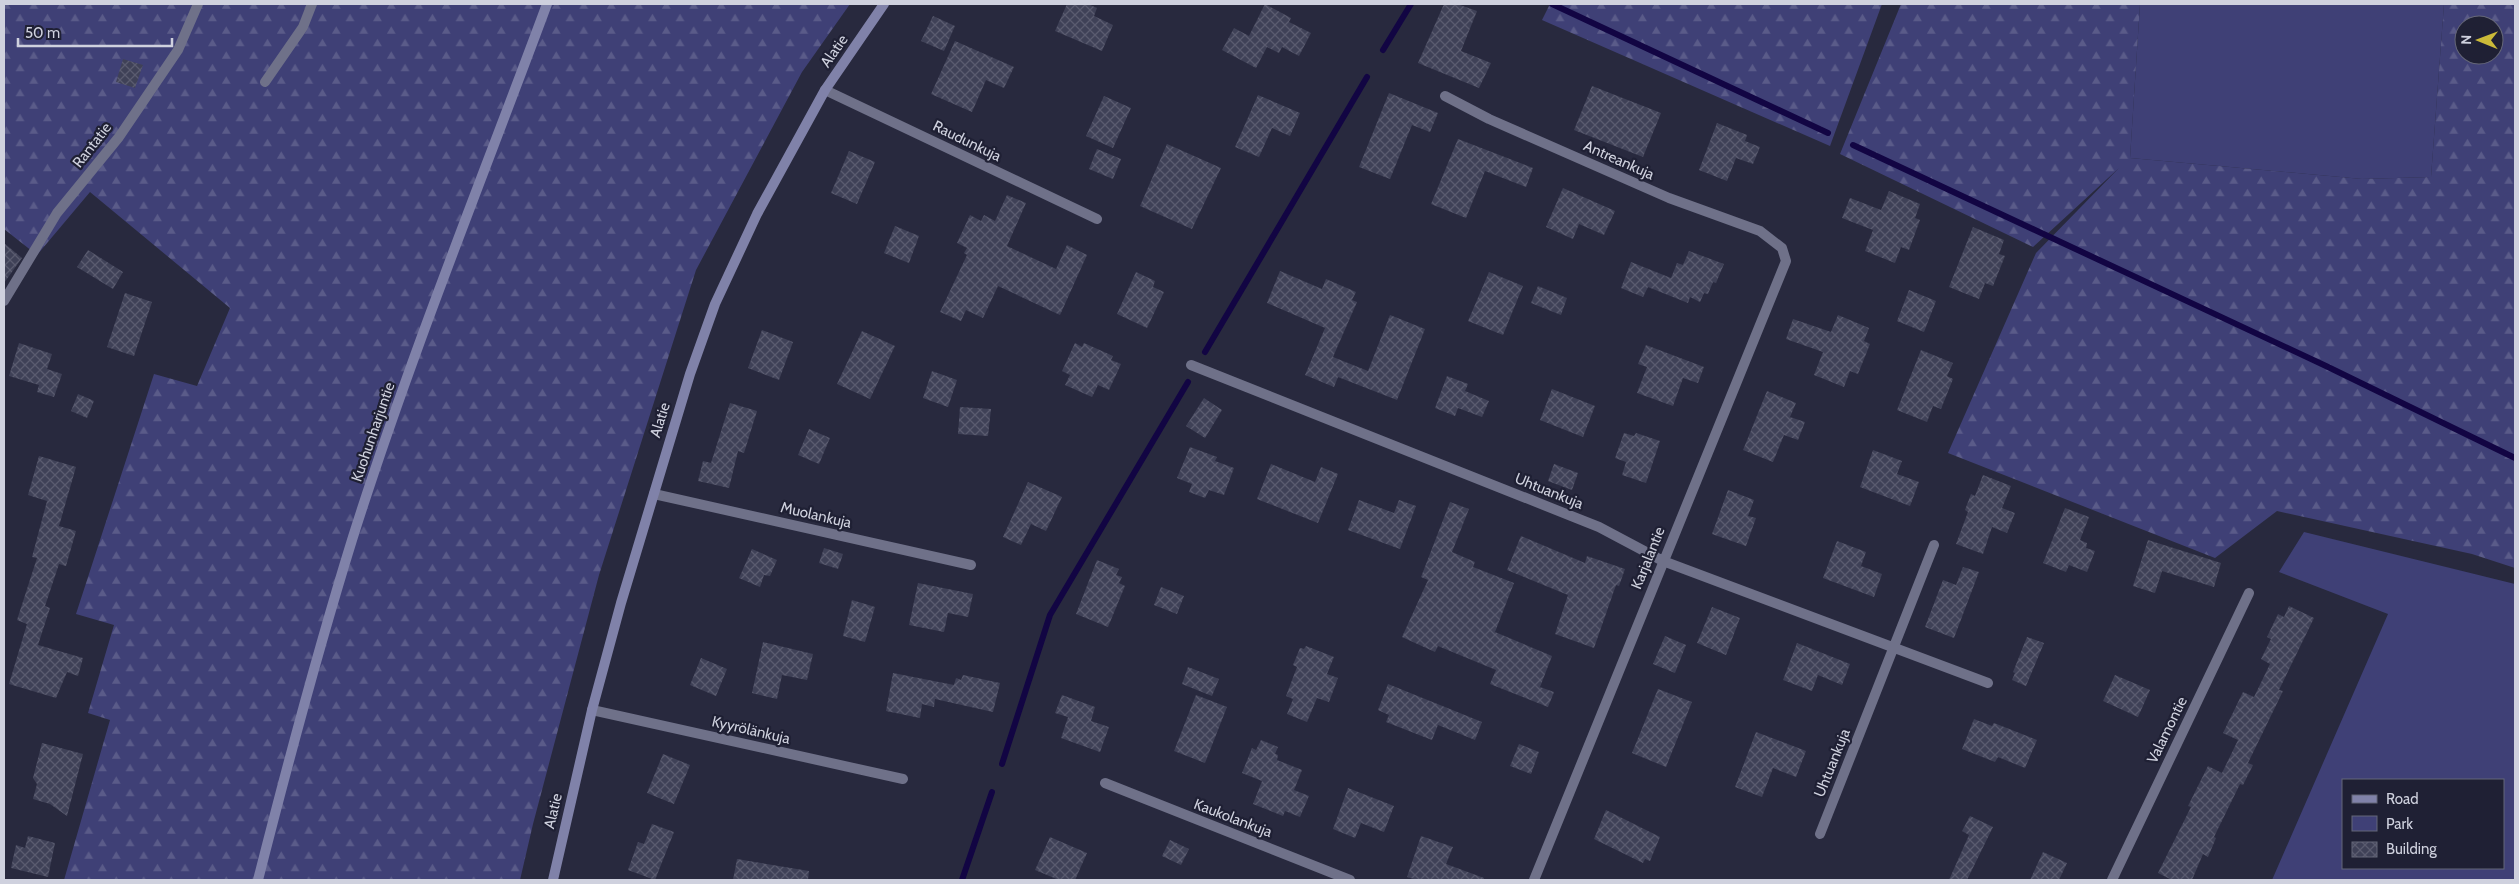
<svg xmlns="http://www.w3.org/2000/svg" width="2519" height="884" font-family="Cabin,sans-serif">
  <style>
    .green { fill: #3f4076; fill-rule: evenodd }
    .forest { fill: url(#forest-firs); fill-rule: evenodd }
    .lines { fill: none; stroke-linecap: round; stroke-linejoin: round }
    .stream { stroke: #120543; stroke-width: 6 }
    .building { fill: url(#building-cross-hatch) }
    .street { stroke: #6f7189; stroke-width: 10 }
    .secondary { stroke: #8082a9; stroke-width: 10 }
    .labels { text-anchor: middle; stroke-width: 4.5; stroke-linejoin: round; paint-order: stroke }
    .street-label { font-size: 15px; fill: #cfd1de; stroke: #1f2034 }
  </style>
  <defs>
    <pattern id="forest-firs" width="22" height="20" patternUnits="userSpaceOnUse" patternTransform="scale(1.25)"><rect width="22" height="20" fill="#3f4076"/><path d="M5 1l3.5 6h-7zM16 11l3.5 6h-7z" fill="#5a5b89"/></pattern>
    <pattern id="building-cross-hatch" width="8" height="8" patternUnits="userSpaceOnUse" patternTransform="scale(1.25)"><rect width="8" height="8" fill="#3f4157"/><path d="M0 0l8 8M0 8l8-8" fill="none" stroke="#5a5b6f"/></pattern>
  </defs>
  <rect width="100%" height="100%" fill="#28293e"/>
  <path class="green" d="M2140,4H2444L2431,177L2362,179L2130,158Z
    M2304,532L2515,584V880H2272L2388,614L2279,572ZM2343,780H2503V868H2343Z"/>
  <path class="forest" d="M5,4H850L802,72L696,270L599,575L533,824L520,880H64L110,720L88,713L114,625L76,614L154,374L197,386L230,308L90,192L37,255L4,229Z
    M1550,4H1882L1830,146L1542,20Z
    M1901,4H2140L2130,158L2362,179L2431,177L2444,4H2515V568L2472,554L2277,511L2215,558L1948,453L2036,253L2119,168L2033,247L1840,154ZM2464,25H2494V55H2464Z"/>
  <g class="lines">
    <path class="stream" d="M1552,4L1828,133
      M1383,50L1411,4
      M1853,145L2326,366L2515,458
      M1205,352L1367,77
      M1002,764L1050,615L1188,382
      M962,880L992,792"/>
  </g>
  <path class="building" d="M1067,4H1088L1097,8L1094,16L1113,25L1102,51L1055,31Z
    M1265,4L1291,18L1289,22L1311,33L1299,56L1282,47L1279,53L1267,47L1256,68L1222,50L1234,28L1249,36Z
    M1444,4H1457L1477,11L1461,51L1491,63L1479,88L1418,63Z
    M933,16L955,26L944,51L921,41Z
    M955,41L1014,67L1004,88L986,80L972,112L931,94Z
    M123,59L143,65L135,88L116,82Z
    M1592,86L1661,113L1643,157L1574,130Z
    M1389,93L1438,113L1430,132L1412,125L1390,179L1359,167Z
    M1258,95L1300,113L1290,136L1272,128L1259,157L1235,147Z
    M1104,96L1131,108L1113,148L1086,136Z
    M1717,123L1747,135L1745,141L1760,147L1753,164L1736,158L1727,181L1699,170Z
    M1458,139L1533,168L1526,187L1485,171L1466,218L1431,204Z
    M1167,144L1221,168L1192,229L1140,206Z
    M1097,149L1121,159L1113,179L1089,169Z
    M849,151L875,162L857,204L831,193Z
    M1563,188L1615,211L1604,235L1579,224L1573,239L1546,227Z
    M1889,191L1920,204L1915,218L1920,220L1909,250L1901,247L1895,263L1865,251L1873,230L1842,218L1850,198L1881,210Z
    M1007,195L1026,203L1007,246L1056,269L1067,245L1087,255L1060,315L998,286L983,318L966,310L961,321L940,312L967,255L964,253L967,248L957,243L970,215L981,221L984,215L995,221Z
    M895,226L919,236L909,263L884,253Z
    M1973,227L2004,240L1999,254L2005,256L1993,286L1985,283L1979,299L1949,287Z
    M4,243L22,258L4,283Z
    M88,250L123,272L113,289L77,267Z
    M1689,251L1724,264L1716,283L1713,282L1708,294L1704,293L1700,302L1690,297L1688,303L1648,287L1643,297L1621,288L1631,262L1671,278L1677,263L1683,265Z
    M1280,271L1322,289L1326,279L1356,292L1352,300L1357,302L1333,357L1368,371L1390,315L1425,329L1397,400L1338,377L1334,387L1305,375L1325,328L1267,303Z
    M1136,272L1155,281L1153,287L1164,292L1147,328L1117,314Z
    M1489,272L1523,286L1503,335L1468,321Z
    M1538,286L1567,298L1561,315L1531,303Z
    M1909,290L1936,301L1924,332L1897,321Z
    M125,293L152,302L134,356L107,347Z
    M1838,315L1869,328L1864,341L1870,344L1858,374L1850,371L1844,387L1814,375L1823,352L1786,339L1793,319L1831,332Z
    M762,330L793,342L779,380L748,368Z
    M862,331L895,346L870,399L837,384Z
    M19,343L52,354L47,369L62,374L54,397L37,392L39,385L9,376Z
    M1075,343L1082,347L1084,343L1113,356L1111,360L1121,364L1109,390L1098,385L1092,397L1065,385L1070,375L1062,371Z
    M1646,345L1704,367L1698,383L1683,378L1673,406L1637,393L1647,367L1638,364Z
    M1921,350L1953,363L1947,376L1953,379L1941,409L1933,406L1927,422L1897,410Z
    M932,371L957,380L948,407L923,398Z
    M1447,376L1468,384L1465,391L1489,401L1482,417L1458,408L1455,416L1435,408Z
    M1552,389L1595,406L1583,437L1540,420Z
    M1767,391L1796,403L1790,417L1805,422L1798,440L1784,435L1773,462L1743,450Z
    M78,394L94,401L87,418L71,411Z
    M1204,398L1222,410L1205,438L1186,426Z
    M730,403L757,411L744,453L738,451L729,488L698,481L703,461L711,463Z
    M960,407L991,409L988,436L958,434Z
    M809,429L830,438L819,464L798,455Z
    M1624,433L1634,436L1636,433L1660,441L1646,483L1622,475L1626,462L1615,458Z
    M1190,447L1217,457L1215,461L1234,468L1224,495L1209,490L1205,498L1189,492L1192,484L1177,478Z
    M1873,450L1902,461L1897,474L1919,482L1910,506L1860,487Z
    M39,456L76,467L59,526L76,531L66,566L59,564L45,606L50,608L38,645L83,658L78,676L67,672L56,698L9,684L27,624L17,620L37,558L32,557L47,501L28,495Z
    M1271,464L1315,482L1321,467L1338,474L1318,523L1257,499Z
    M1554,464L1578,473L1572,490L1548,481Z
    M1983,475L2011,486L2002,508L2015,513L2007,533L1992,527L1983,554L1956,544L1968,512L1965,510L1971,494L1975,496Z
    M1028,482L1062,497L1046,531L1031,524L1021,545L1003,537Z
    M1728,490L1754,500L1748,516L1756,518L1746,546L1712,534Z
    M1359,500L1394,513L1399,500L1416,506L1400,549L1348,530Z
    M1450,502L1469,509L1452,552L1475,562L1473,567L1514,583L1495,632L1552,656L1540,687L1554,692L1548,707L1490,684L1496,670L1438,646L1435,652L1402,637L1428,580L1421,577Z
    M2065,508L2089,517L2080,540L2087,543L2086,548L2095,551L2087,572L2069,565L2066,572L2043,563Z
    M1521,536L1585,563L1587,556L1625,569L1619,586L1616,585L1594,648L1555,634L1568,595L1507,570Z
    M2148,540L2221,563L2214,587L2162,571L2155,593L2133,586Z
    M1837,541L1866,552L1861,566L1882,574L1874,597L1823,578Z
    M824,548L843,554L838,569L819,563Z
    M752,549L777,560L770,576L764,575L760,587L739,578Z
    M1097,560L1119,569L1116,575L1122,577L1119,583L1125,586L1108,627L1076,614Z
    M1963,567L1979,572L1954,638L1925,627L1943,580L1956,585Z
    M918,583L973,594L968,617L948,613L944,632L909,625Z
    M1161,587L1184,596L1177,614L1154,605Z
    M852,600L875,607L865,642L843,636Z
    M2289,606L2314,618L2279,690L2283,691L2248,763L2253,765L2243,785L2240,784L2214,837L2216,838L2208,857L2203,854L2192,880H2172L2158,873L2191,807L2188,806L2208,766L2222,773L2238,740L2223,733L2243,692L2254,697L2270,664L2261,659L2271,639L2267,637L2278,614L2284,617Z
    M1712,607L1740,618L1726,655L1697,643Z
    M1665,636L1686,645L1675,673L1653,664Z
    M2027,637L2044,643L2026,686L2012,680L2015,673L2013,672Z
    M763,642L813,654L807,680L782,675L777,699L752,693Z
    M1797,643L1850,664L1842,685L1818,675L1812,691L1783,680Z
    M1306,646L1334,657L1327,674L1338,678L1329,702L1317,698L1307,722L1287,714L1293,699L1286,696L1297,667L1293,665L1300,648L1304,649Z
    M701,658L727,669L716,696L690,685Z
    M1188,667L1219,679L1212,696L1182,684Z
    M893,673L954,685L956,678L961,680L963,675L1000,683L993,712L935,699L934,707L922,704L920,718L886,711Z
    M2115,675L2150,690L2138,717L2103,701Z
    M1388,684L1482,722L1475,740L1438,725L1432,740L1386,722L1389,715L1378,710Z
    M1658,689L1692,702L1666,767L1632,753Z
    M1062,695L1095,707L1091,721L1109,727L1100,752L1061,738L1068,717L1055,713Z
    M1196,695L1227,707L1205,763L1174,751Z
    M1974,719L1992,726L1994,723L2037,740L2025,768L1998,757L1995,762L1962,749Z
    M1756,732L1806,751L1796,777L1773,768L1762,797L1735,787Z
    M1261,740L1278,747L1275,754L1278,755L1277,760L1302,770L1294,790L1309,796L1300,817L1285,811L1283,816L1253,804L1262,781L1242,773L1252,748L1256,750Z
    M42,743L83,754L67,816L50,804L33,799L37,784L33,778Z
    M1519,744L1539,752L1531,774L1510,766Z
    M663,754L690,765L674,804L647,793Z
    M1348,788L1394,806L1384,832L1361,823L1355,838L1333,829Z
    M1606,810L1660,837L1650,861L1645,859L1643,863L1594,839Z
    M1970,816L1993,827L1967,880H1949L1969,835L1962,831Z
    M652,824L674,832L655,880L628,870L638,842L644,844Z
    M28,836L55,843L48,877L11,868L16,845L25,848Z
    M1421,836L1453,847L1446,864L1484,878V880H1417L1407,877Z
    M1050,837L1087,853L1075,880H1059L1035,870Z
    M1170,840L1189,849L1181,865L1162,856Z
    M2043,852L2067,863L2059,880H2030Z
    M737,859L809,871L808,880H733Z"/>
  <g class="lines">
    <path class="street" d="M265,82L303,27L312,4
      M825,90L1097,219
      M1445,96L1489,119L1669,198L1760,231L1782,248L1786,261L1534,880
      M4,301L57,213L119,137L178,50L198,4
      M1191,365L1599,527L1663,561L1988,683
      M654,494L971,565
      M592,710L903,779
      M1105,783L1350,880
      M1820,834L1934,545
      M2112,880L2249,593"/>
    <path class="secondary" d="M258,880C287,766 317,653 352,540C409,359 481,182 547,4
      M553,880L592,710L621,603L690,374L715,304L757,214L825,90L884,4"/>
  </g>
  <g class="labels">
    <g class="street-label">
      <text transform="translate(834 51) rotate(-55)" y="5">Alatie</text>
      <text transform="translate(967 141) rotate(26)" y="5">Raudunkuja</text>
      <text transform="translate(92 145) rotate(-52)" y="5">Rantatie</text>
      <text transform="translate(1619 160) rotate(24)" y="5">Antreankuja</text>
      <text transform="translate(660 420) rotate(-73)" y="5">Alatie</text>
      <text transform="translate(373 432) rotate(-71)" y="5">Kuohunharjuntie</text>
      <text transform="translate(1549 491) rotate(22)" y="5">Uhtuankuja</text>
      <text transform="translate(816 515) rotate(13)" y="5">Muolankuja</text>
      <text transform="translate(1648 558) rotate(-68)" y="5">Karjalantie</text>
      <text transform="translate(751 730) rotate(13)" y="5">Kyyrölänkuja</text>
      <text transform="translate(2167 730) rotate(-64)" y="5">Valamontie</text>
      <text transform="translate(1832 763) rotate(-68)" y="5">Uhtuankuja</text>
      <text transform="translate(553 811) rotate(-77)" y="5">Alatie</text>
      <text transform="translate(1233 818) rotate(21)" y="5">Kaukolankuja</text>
    </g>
  </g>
  <rect width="2519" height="884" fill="none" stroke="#cfd1de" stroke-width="10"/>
  <rect x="2342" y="779" width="162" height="90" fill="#1f2034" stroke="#656778"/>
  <rect x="2352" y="795" width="25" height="8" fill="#8082a9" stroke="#656778"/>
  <text x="2386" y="804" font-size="15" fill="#cfd1de">Road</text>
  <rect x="2352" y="816" width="25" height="15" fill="#3f4076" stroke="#656778"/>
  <text x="2386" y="829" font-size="15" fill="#cfd1de">Park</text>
  <rect x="2352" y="842" width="25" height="15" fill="url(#building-cross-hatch)" stroke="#656778"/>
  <text x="2386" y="854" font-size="15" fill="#cfd1de">Building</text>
  <g transform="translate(2479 40) rotate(271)"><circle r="24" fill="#1f2034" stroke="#656778"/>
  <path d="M0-4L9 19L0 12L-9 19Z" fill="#cbba39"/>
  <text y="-8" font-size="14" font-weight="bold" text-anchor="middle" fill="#cfd1de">N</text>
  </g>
  <path d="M18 38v8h154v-8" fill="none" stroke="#cfd1de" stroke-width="2.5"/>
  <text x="25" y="38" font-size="15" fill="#cfd1de" stroke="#1f2034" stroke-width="4" paint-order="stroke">50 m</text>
</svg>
